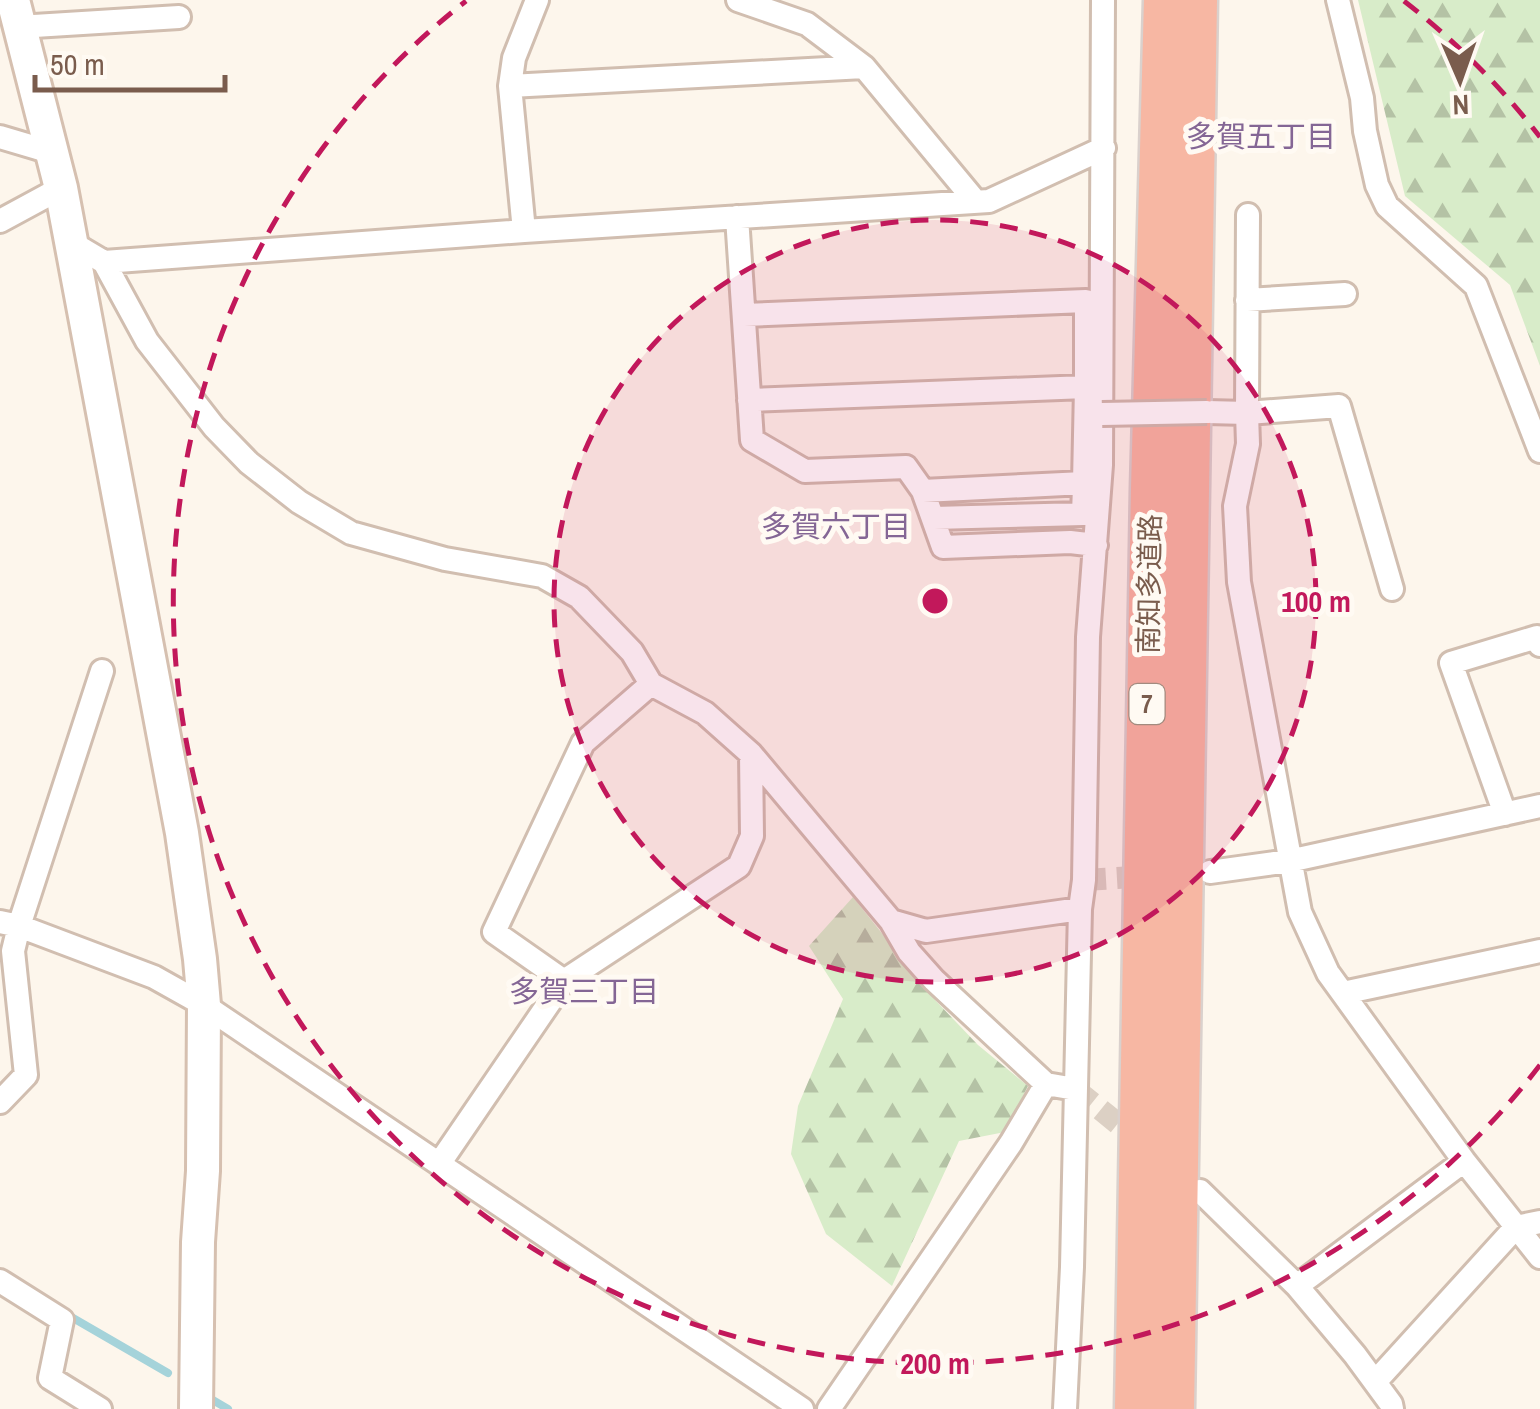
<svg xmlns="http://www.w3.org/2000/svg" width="1540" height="1409" font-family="'Archivo Narrow','Noto Sans JP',sans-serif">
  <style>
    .forest { fill: url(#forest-firs) }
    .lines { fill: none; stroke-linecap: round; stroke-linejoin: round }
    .stream { stroke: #a5d3da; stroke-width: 8 }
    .street-tunnel { stroke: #dcd0c4; stroke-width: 22; stroke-dasharray: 22 11; stroke-linecap: butt }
    .street-casing { stroke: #d1beb0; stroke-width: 28 }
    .secondary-casing { stroke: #d6c0b0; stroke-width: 38 }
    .highway-casing { stroke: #dad1cd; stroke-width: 45 }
    .street { stroke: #fff; stroke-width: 22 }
    .secondary { stroke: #fff; stroke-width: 32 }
    .highway { stroke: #f7b7a3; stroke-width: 40 }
    .street-bridge-casing { stroke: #d1beb0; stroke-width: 28; stroke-linecap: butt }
    .street-bridge { stroke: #fff; stroke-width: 22 }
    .ring { fill: none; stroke: #c2185b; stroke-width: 5; stroke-dasharray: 18 12 }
    .labels { text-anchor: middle; stroke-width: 10; stroke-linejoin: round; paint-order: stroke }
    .shield { fill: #fffaf3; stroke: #a28b7f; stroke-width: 2.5 }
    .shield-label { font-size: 25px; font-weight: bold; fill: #7a5c4d }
    .street-label { font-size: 28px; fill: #7a5c4d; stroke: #fffaf3 }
    .neighbourhood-label { font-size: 30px; fill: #846695; stroke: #fffaf3 }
    .centre { fill: #c2185b; stroke: #fffaf3; stroke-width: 5 }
    .ring-label { font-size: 30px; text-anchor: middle; font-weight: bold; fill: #c2185b; stroke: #fffaf3; stroke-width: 10; stroke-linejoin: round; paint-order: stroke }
  </style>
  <defs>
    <pattern id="forest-firs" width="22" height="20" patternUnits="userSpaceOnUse" patternTransform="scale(2.5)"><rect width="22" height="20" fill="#d8ecc9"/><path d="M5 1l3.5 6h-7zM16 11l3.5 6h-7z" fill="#b4c2a5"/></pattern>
  </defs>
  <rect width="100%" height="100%" fill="#fdf6ec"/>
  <path class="forest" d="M1358,0H1540V366L1510,285L1405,196Z
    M853,897L936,1001L978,1045L1028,1086L1005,1132L959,1141L892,1286L826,1234L791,1154L798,1106L843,999L809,946Z"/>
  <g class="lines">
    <path class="stream" d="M73,1318L168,1373
      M211,1399L228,1409"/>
    <path class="street-tunnel" d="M1084,880L1152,876
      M1075,1089L1143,1144"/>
    <g class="street-casing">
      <path id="street" d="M738,0L807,24L864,67
        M1338,0L1362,98L1365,131L1377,185L1387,206L1476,286L1540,451
        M18,27L179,17
        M510,86L514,58L537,0
        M0,137L54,153
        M1248,215L1247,413L1339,406L1392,589
        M737,217L752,440L805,471L906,467L923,491L943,547L1070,542L1096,545
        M0,221L61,188
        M524,231L510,86L864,67L976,202
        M72,243L104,262L147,341L214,427L249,463L299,502L351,533L445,559L542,576L579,597L632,652L651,684L705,713L751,754L891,921L909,952L934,980L1046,1084L1075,1089
        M104,262L524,231L989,201L1104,148
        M1247,300L1345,294
        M744,315L1086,301V387L749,400
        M1207,412L1247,413L1248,444L1235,506L1239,582L1300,912L1328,973L1464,1161L1540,1257
        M923,491L1084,483L1086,387
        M934,518L1083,514L1084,487
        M1505,814L1451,663L1537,637L1540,645
        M1210,872L1289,861L1540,806
        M891,921L926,931L1080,909
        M0,922L19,926L154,977L204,1005L802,1409
        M564,981L494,932L583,743L651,684
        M1343,993L1540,951
        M0,1102L26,1075L13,951L19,926L102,671
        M439,1164L564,981L739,866L752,836L751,754
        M1200,1191L1297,1286L1355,1355L1391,1404L1392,1409
        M0,1281L62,1320L50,1378L100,1409
        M1297,1286L1464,1161
        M1375,1382L1516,1227L1540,1222
        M829,1409L1011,1143L1046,1084
        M1065,1409L1072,1267L1080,909L1084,880L1088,637L1101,465L1103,0"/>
    </g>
    <g class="secondary-casing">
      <path id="secondary" d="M13,0L61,188L182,833L200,959L204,1005L203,1171L198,1242L196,1409"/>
    </g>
    <g class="highway-casing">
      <path id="highway" d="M1135,1409L1151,489L1164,0
        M1174,1409L1197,0"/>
    </g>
    <use href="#street" class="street"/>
    <use href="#secondary" class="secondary"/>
    <use href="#highway" class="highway"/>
    <g class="street-bridge-casing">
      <path id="street-bridge" d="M1102,414L1207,412"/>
    </g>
    <use href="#street-bridge" class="street-bridge"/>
  </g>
  <circle cx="935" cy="601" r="381" fill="#c2185b" fill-opacity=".12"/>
  <g class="ring">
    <circle cx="935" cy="601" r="381"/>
    <path d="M1540 1065A762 762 0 1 1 466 1M1404 1A762 762 0 0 1 1540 137"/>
  </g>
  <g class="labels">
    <rect class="shield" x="1129.5" y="684" width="35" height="40" rx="8"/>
    <g class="shield-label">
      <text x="1147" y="713">7</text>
    </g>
    <g class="street-label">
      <text transform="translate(1149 584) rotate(-89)" y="10">南知多道路</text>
    </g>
    <g class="neighbourhood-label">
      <text x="1261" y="147">多賀五丁目</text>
      <text x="836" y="537">多賀六丁目</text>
      <text x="584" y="1002">多賀三丁目</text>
    </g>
  </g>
  <circle cx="935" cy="601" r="15" class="centre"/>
  <g class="ring-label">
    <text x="1316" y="612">100 m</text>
    <text x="935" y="1374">200 m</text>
  </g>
  <g transform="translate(1460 80) rotate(178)" stroke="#fffaf3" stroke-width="8" paint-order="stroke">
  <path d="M0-8L18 38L0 25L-18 38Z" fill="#7a5c4d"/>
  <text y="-15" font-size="28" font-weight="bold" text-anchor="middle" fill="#7a5c4d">N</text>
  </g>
  <path d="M35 75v15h190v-15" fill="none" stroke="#7a5c4d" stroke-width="5"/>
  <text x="50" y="75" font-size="30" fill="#7a5c4d" stroke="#fffaf3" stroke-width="8" paint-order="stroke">50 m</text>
</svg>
